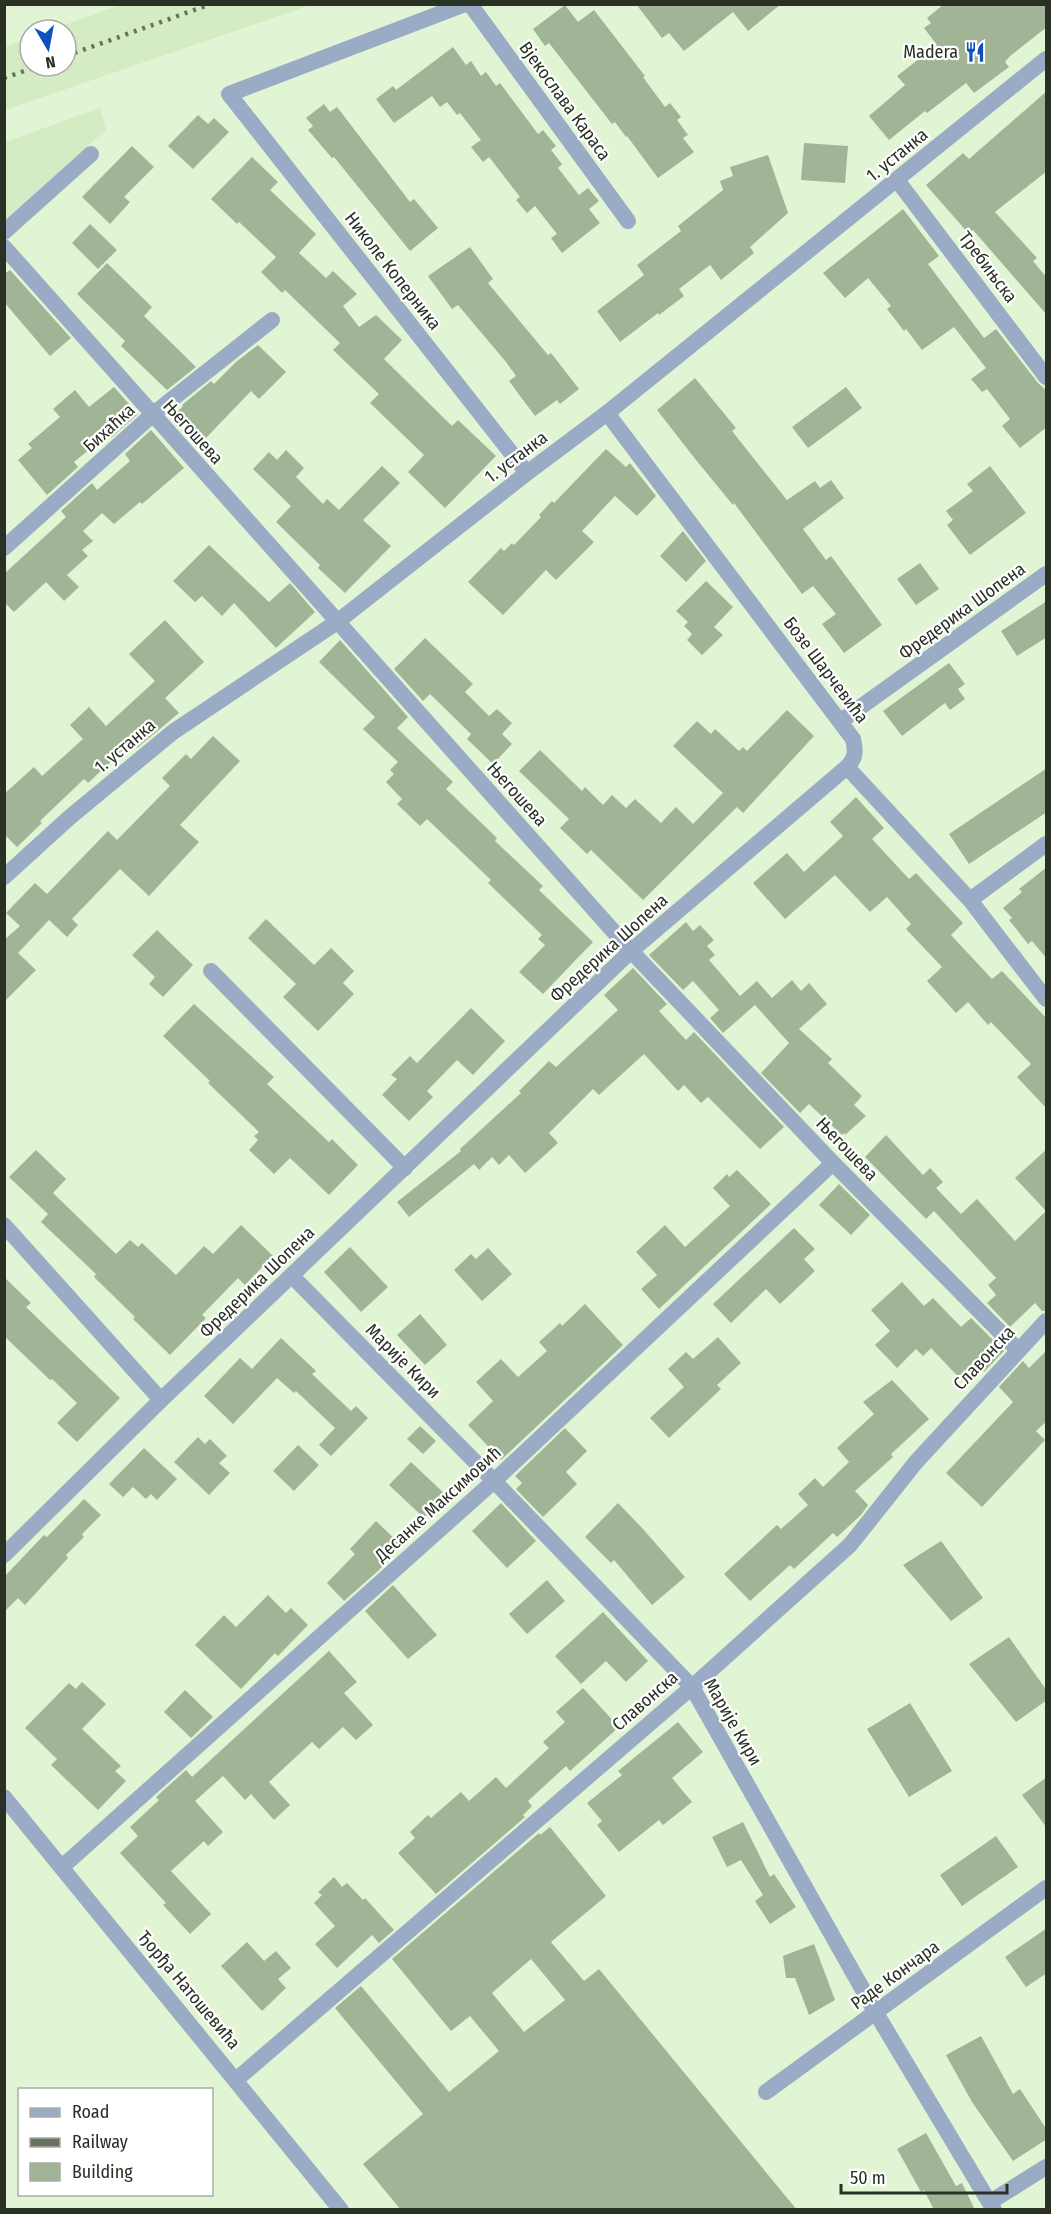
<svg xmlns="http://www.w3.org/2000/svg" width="1051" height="2214" font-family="'Fira Sans Condensed',sans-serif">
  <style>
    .built { fill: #d4ebc4 }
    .building { fill: #a2b496; fill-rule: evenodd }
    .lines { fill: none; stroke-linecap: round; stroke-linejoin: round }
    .minor { stroke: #9aabc6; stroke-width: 16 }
    .tertiary { stroke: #9aabc6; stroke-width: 16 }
    .rail { stroke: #66715e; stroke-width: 4.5; stroke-dasharray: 3 6; stroke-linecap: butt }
    .labels { text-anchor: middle; stroke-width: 4.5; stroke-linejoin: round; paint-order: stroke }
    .poi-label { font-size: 18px; fill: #293024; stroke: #fff; text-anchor: end }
    .street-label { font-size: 18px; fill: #293024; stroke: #fff }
  </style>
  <rect width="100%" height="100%" fill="#e1f5d4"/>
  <path class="built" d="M122,4H311V5L5,110V47L30,38V66H66V30H51Z
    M100,108L106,130L5,219V142Z"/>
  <path class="building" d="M636,4H781L748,31L733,12L684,51L669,33L662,38Z
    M944,4H1047V27L1010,56L1005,62L1009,67L974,93L966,83L927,113L925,111L889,140L869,116L905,85L897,76L937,45L924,28L931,23L927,18Z
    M565,5L578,22L594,10L645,76L643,77L665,107L670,103L681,117L677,120L688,135L683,138L694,152L658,178L627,136L626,137L615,122L612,124L549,43L545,46L533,29Z
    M453,47L466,65L471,61L481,76L486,72L496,86L500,83L538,134L543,130L556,146L551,150L562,164L558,168L579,195L588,188L599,201L589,209L600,223L562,253L551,238L557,234L535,206L527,213L516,200L520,197L489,157L483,162L471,147L481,140L460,113L457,115L447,102L440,107L432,96L394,123L376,99L393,86L396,90Z
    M1047,91V171L995,212L1037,258L1033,261L1047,278V315L973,230L969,234L926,185L963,153L969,159Z
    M324,104L330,112L337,107L410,202L414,199L438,228L410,251L334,157L332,158L308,130L313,126L306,118Z
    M198,115L208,124L214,118L229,132L193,169L168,146Z
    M804,143L848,146L845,183L801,180Z
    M132,146L154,167L124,197L130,202L110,224L82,197Z
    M768,155L788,213L750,247L754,253L721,280L710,265L679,289L684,296L659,315L658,313L620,342L597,311L644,275L637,265L681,231L678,226L723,190L720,181L733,176L730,167Z
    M252,157L278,182L270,190L316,234L299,253L326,278L333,271L357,294L343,306L359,327L376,315L402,340L384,359L452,426L458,420L496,456L445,508L408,472L424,455L370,403L379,394L333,350L340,343L285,290L282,293L261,272L276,257L239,222L237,224L211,199Z
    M903,209L939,256L928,264L984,338L996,329L1038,383L1047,391V427L1020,448L1002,426L1010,419L987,389L982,392L971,379L986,368L954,327L922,350L906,329L904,331L887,309L891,306L868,278L845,298L823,273Z
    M90,224L117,250L98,269L72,243Z
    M470,247L493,279L488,283L548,355L551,353L579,389L560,404L557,400L535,416L509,381L516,376L506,362L458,305L452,309L428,276Z
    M107,263L152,307L144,316L196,367L167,390L121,346L125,341L77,294Z
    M10,270L71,338L50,356L4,302V274Z
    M258,345L286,372L259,399L251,391L204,440L176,413L183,406L182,405L211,381L214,384L236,362Z
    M695,378L736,428L732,431L787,500L815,481L820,488L831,480L844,498L803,529L826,560L831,556L882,625L844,653L822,624L836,614L813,586L802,594L734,503L733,505L696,460L657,410Z
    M114,387L138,414L111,438L108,434L74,462L78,467L47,495L18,460L32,448L28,444L60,417L53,409L75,390L89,407Z
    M846,387L862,408L808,448L792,427Z
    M151,430L184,468L142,504L140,502L114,524L102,513L83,531L93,541L82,550L88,556L67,575L79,587L64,601L46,582L14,612L4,602V574L66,517L61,511L92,483L97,490L130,461L125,454Z
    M606,449L626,467L630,463L656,496L637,516L615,496L582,531L594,542L556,580L546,570L503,615L468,582L501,548L504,551L512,543L514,545L541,517L539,515L552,501L554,503Z
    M286,450L304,468L296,477L323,504L327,499L339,510L382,466L400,483L363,520L391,546L345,593L318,568L320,565L276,522L291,506L253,469L269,452L277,460Z
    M990,466L1026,513L970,555L947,525L953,520L946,511L973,491L967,484Z
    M683,531L706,561L686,582L660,556Z
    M209,545L269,602L290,583L315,612L276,648L234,603L222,616L202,596L195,602L173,581Z
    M920,563L939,589L916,605L897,579Z
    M706,581L733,607L714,627L723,635L702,655L687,640L692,634L684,626L688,622L676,611Z
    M1047,601V637L1017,656L1001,631Z
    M165,620L204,662L165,698L179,713L137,748L132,742L88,783L84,779L40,821L42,823L17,847L4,834V794L34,767L42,776L83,739L70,725L89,707L106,726L155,681L129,654Z
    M425,638L473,684L465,692L489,716L497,709L512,723L502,734L512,744L493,764L467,739L471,734L430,694L423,701L394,669Z
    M340,640L408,717L397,728L453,782L446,789L497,838L495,841L543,886L539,890L593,942L543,994L519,972L545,945L538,939L542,935L488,883L491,880L427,819L420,826L397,804L402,799L386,782L394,774L390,770L398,762L363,729L375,717L319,662Z
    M949,663L965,684L958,689L965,699L950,710L945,703L902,736L883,711Z
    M787,710L814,736L743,813L737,807L643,900L591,850L587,854L560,828L569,819L519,771L540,750L582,791L585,787L603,805L612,795L626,808L635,799L661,823L676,807L693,824L723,793L673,746L697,721L711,734L715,729L739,751L743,747L747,751Z
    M213,736L240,761L180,825L199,842L149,896L120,869L72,919L78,925L67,937L49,920L18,953L36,970L4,1002V940L20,926L6,913L35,883L47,894L108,831L117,840L170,786L162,778L186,754L191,759Z
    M1047,768V812L969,864L949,834Z
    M856,797L884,828L872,839L909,879L916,873L963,923L951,935L992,979L1002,971L1047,1019V1109L1017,1077L1031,1064L991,1022L988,1025L968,1002L956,1013L927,981L942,967L906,929L911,924L887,897L870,912L835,875L785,919L753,883L787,853L804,872L843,836L830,822Z
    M1047,867V959L1032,941L1028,944L1009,920L1012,918L1003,908L1022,892L1019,889Z
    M266,919L314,965L331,948L354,971L343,983L354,994L318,1031L283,997L296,984L248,938Z
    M686,922L693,931L700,925L714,940L707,946L715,955L709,960L740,996L757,981L772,998L792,980L801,991L809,983L827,1004L799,1029L832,1059L828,1063L862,1096L854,1105L866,1116L845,1135L844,1133L842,1135L809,1104L800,1113L761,1073L789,1043L755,1005L723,1033L710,1018L719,1010L693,981L683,990L649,955Z
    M157,930L193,965L163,997L149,984L155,977L132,955Z
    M633,968L667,1004L659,1011L686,1040L694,1032L784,1127L760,1149L708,1097L701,1103L684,1085L678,1091L644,1054L599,1095L593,1089L549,1133L558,1143L525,1173L509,1155L499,1165L492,1157L479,1170L474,1164L409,1217L397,1202L461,1151L460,1149L521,1093L519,1091L549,1061L556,1067L618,1010L604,995Z
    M194,1004L274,1077L267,1084L329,1142L332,1139L358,1165L329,1195L290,1158L274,1174L249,1150L258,1140L254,1136L259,1132L208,1083L210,1081L163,1036Z
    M471,1008L505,1041L473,1075L457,1060L427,1091L433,1097L409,1121L382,1095L397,1079L391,1075L410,1056L417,1063Z
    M886,1135L923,1175L930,1168L943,1182L936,1188L961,1214L977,1199L1015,1241L1046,1211L1015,1178L1047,1149V1311H1042L1035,1303L1010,1327L987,1303L996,1295L988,1285L996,1278L934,1211L926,1219L865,1157Z
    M36,1150L66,1179L53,1193L116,1254L130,1240L138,1247L142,1243L176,1275L204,1246L213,1254L241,1225L273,1256L245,1285L238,1278L202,1315L206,1318L170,1355L133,1319L135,1317L94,1277L96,1274L41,1222L48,1214L9,1177Z
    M737,1170L771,1204L659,1309L641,1289L657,1275L636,1252L665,1225L685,1247L730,1206L713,1188L727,1174L729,1177Z
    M839,1184L870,1215L851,1235L819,1205Z
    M794,1228L815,1249L804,1259L815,1271L780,1304L766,1289L731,1323L713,1304Z
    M350,1247L388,1287L361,1312L324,1272Z
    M488,1248L512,1274L482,1301L454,1270L471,1254L476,1259Z
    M4,1277L31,1303L26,1307L120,1398L77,1442L57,1423L77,1403L52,1379L50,1380L4,1336Z
    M902,1282L924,1306L933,1298L961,1327L971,1318L1004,1351L984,1372L982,1370L966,1385L931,1348L923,1356L916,1349L897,1368L875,1345L890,1331L871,1310Z
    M585,1304L623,1345L501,1460L468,1425L493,1401L476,1382L501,1359L518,1377L547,1351L539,1342L560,1323L562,1326Z
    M420,1314L447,1345L425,1365L397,1335Z
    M718,1337L741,1363L717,1385L721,1389L669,1438L650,1418L684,1387L668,1369L686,1352L693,1359Z
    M281,1338L316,1371L312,1374L351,1411L356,1406L368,1418L331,1456L319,1445L335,1428L296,1391L294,1393L277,1378L233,1424L204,1396L240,1358L252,1369Z
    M1047,1350V1421L1036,1431L1045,1440L982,1507L946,1473L1013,1402L999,1387L1023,1361L1029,1368Z
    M892,1380L929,1419L891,1454L893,1457L855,1491L868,1505L861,1515L837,1537L833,1533L794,1569L790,1565L750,1601L724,1574L777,1525L781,1529L808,1505L798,1494L815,1478L823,1487L849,1462L837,1448L874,1414L863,1402Z
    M420,1426L436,1441L423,1454L407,1439Z
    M565,1428L587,1451L566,1472L577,1484L543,1517L516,1489L522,1483L515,1476Z
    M198,1437L205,1444L210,1439L227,1456L219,1463L230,1473L209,1495L174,1462Z
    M298,1445L319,1465L294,1491L273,1471Z
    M144,1448L177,1479L157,1500L151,1494L146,1499L133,1487L123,1497L109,1484Z
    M411,1462L446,1495L424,1518L389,1485Z
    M84,1499L101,1515L82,1534L84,1537L66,1555L68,1558L25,1605L18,1598L4,1612V1577L44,1535L47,1537Z
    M501,1503L536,1541L507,1568L472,1531Z
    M618,1503L643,1529L685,1577L652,1605L614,1560L611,1563L585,1537Z
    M376,1521L401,1545L379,1570L344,1601L327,1583L355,1554L350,1549Z
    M941,1541L983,1598L951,1621L903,1565Z
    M547,1580L565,1601L527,1634L509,1614Z
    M393,1585L437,1635L408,1659L365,1611Z
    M268,1595L286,1613L291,1608L308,1625L278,1656L275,1653L241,1689L195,1645L224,1615L236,1627Z
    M603,1612L648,1661L626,1682L606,1661L581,1684L555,1656Z
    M1009,1637L1047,1691V1700L1016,1722L969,1664Z
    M329,1651L357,1682L344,1693L373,1725L356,1740L343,1727L319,1749L312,1742L269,1782L290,1805L274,1820L251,1794L245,1800L223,1776L195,1801L223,1832L208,1846L204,1841L171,1871L211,1914L190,1934L163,1905L166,1903L120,1853L138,1836L130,1827L159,1800L156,1797L186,1770L192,1777Z
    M82,1682L106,1704L82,1729L121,1766L115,1771L126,1781L98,1810L51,1765L57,1759L25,1728L69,1683L76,1689Z
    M583,1688L619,1727L570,1771L566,1766L528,1801L532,1806L523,1815L525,1817L436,1894L398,1853L415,1838L410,1832L428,1815L431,1818L461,1792L469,1801L496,1777L506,1788L549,1748L543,1742L565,1722L556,1712Z
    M185,1690L213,1717L191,1738L164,1712Z
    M910,1703L952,1771L909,1797L867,1729Z
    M678,1722L703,1752L672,1778L692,1802L663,1825L659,1820L619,1852L597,1825L602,1821L587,1803L622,1775L618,1771Z
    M1047,1777V1828L1022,1795Z
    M743,1822L770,1877L774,1874L796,1907L770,1924L755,1901L763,1895L741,1860L727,1867L712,1837Z
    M550,1827L606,1896L551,1942L584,1981L599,1969L797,2210H401L363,2164L423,2114L335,2008L361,1986L449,2092L499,2051L470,2016L451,2031L392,1959L539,1833L540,1835ZM531,1959L565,2000L524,2032L492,1993Z
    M996,1836L1018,1867L962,1906L940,1875Z
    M334,1877L342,1887L347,1883L363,1900L365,1898L394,1930L379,1943L372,1935L337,1968L315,1944L335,1926L314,1903L322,1895L318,1892Z
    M1047,1928V1973L1026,1987L1005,1957Z
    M247,1942L264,1961L276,1951L291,1968L278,1979L286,1988L262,2011L221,1966Z
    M814,1944L835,2000L809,2015L795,1978H786L783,1956Z
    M981,2036L1013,2094L1020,2089L1047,2130V2139L1013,2161L972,2102L946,2055Z
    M926,2133L956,2186L962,2183L975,2210H934L924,2190L921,2192L897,2149Z"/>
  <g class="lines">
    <path class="minor" d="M465,4L229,94L527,473
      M470,4L628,221
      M897,180L1046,377
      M4,232L91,154
      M4,247L631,951L833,1163L1018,1350
      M607,413L853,739C856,751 856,758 847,767L970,900L1046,999
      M4,548L152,415L272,320
      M841,721L1046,574
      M4,877L70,817L173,732L337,622L527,473L607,413L1046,59
      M970,900L1046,844
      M211,971L405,1168
      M4,1225L161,1400
      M292,1276L494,1481L692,1687L876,2013L994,2210
      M4,1555L161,1400L631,951L847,767
      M62,1867L494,1481L833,1163
      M237,2079L692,1687L850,1545L916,1462L1046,1321
      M766,2092L1046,1888
      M990,2202L1046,2167"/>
    <path class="tertiary" d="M4,1797L341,2210"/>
    <path class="rail" d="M66,56L211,4
      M4,78L38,66"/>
  </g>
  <defs>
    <g id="restaurant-bare" transform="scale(1.62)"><path d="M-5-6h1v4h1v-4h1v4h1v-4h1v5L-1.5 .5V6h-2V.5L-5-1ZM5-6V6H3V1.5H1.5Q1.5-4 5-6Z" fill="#0d52bc" stroke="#fff" stroke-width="2.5" paint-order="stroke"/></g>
  </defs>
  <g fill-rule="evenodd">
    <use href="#restaurant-bare" x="975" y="52"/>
  </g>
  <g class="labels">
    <g class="poi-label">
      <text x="958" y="58">Madera</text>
    </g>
    <g class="street-label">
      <text transform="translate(565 101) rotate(54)" y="6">Вјекослава Караса</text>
      <text transform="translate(897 155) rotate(-39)" y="6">1. устанка</text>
      <text transform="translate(988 267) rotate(53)" y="6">Требињска</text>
      <text transform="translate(393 271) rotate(52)" y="6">Николе Коперника</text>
      <text transform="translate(109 428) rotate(-42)" y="6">Бихаћка</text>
      <text transform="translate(193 432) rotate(48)" y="6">Његошева</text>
      <text transform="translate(516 457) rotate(-37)" y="6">1. устанка</text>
      <text transform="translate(962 611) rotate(-36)" y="6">Фредерика Шопена</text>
      <text transform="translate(826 670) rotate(53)" y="6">Бозе Шарчевића</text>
      <text transform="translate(125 746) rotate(-40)" y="6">1. устанка</text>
      <text transform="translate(517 794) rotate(48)" y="6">Његошева</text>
      <text transform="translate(609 948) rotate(-42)" y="6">Фредерика Шопена</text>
      <text transform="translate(847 1149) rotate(46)" y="6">Његошева</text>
      <text transform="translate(257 1282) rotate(-44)" y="6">Фредерика Шопена</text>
      <text transform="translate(984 1358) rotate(-47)" y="6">Славонска</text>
      <text transform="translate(403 1361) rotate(45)" y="6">Марије Кири</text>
      <text transform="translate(438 1504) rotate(-42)" y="6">Десанке Максимовић</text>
      <text transform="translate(645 1701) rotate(-41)" y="6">Славонска</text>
      <text transform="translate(733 1722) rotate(60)" y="6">Марије Кири</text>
      <text transform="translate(895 1975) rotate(-36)" y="6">Раде Кончара</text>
      <text transform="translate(189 1990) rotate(50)" y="6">Ђорђа Натошевића</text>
    </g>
  </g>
  <rect width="1051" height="2214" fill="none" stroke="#293024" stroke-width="12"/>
  <rect x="18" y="2088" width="195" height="108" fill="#ffffff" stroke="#a9aca7" stroke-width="1.5"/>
  <rect x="30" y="2108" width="30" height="9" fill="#9aabc6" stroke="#a9aca7" stroke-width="1.5"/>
  <text x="72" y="2118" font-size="18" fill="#293024">Road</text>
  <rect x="30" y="2138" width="30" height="9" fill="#66715e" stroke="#a9aca7" stroke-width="1.5"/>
  <text x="72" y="2148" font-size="18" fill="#293024">Railway</text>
  <rect x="30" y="2163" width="30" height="18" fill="#a2b496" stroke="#a9aca7" stroke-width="1.5"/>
  <text x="72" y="2178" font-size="18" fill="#293024">Building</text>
  <g transform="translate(48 48) rotate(170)"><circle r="28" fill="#ffffff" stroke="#a9aca7" stroke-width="1.5"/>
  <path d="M0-4.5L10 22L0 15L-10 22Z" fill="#0d52bc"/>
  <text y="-9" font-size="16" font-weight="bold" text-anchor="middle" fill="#293024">N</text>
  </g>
  <path d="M841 2184v9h166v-9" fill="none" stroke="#293024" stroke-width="3"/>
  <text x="850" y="2184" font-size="18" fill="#293024" stroke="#ffffff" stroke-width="4.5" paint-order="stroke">50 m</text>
</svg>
